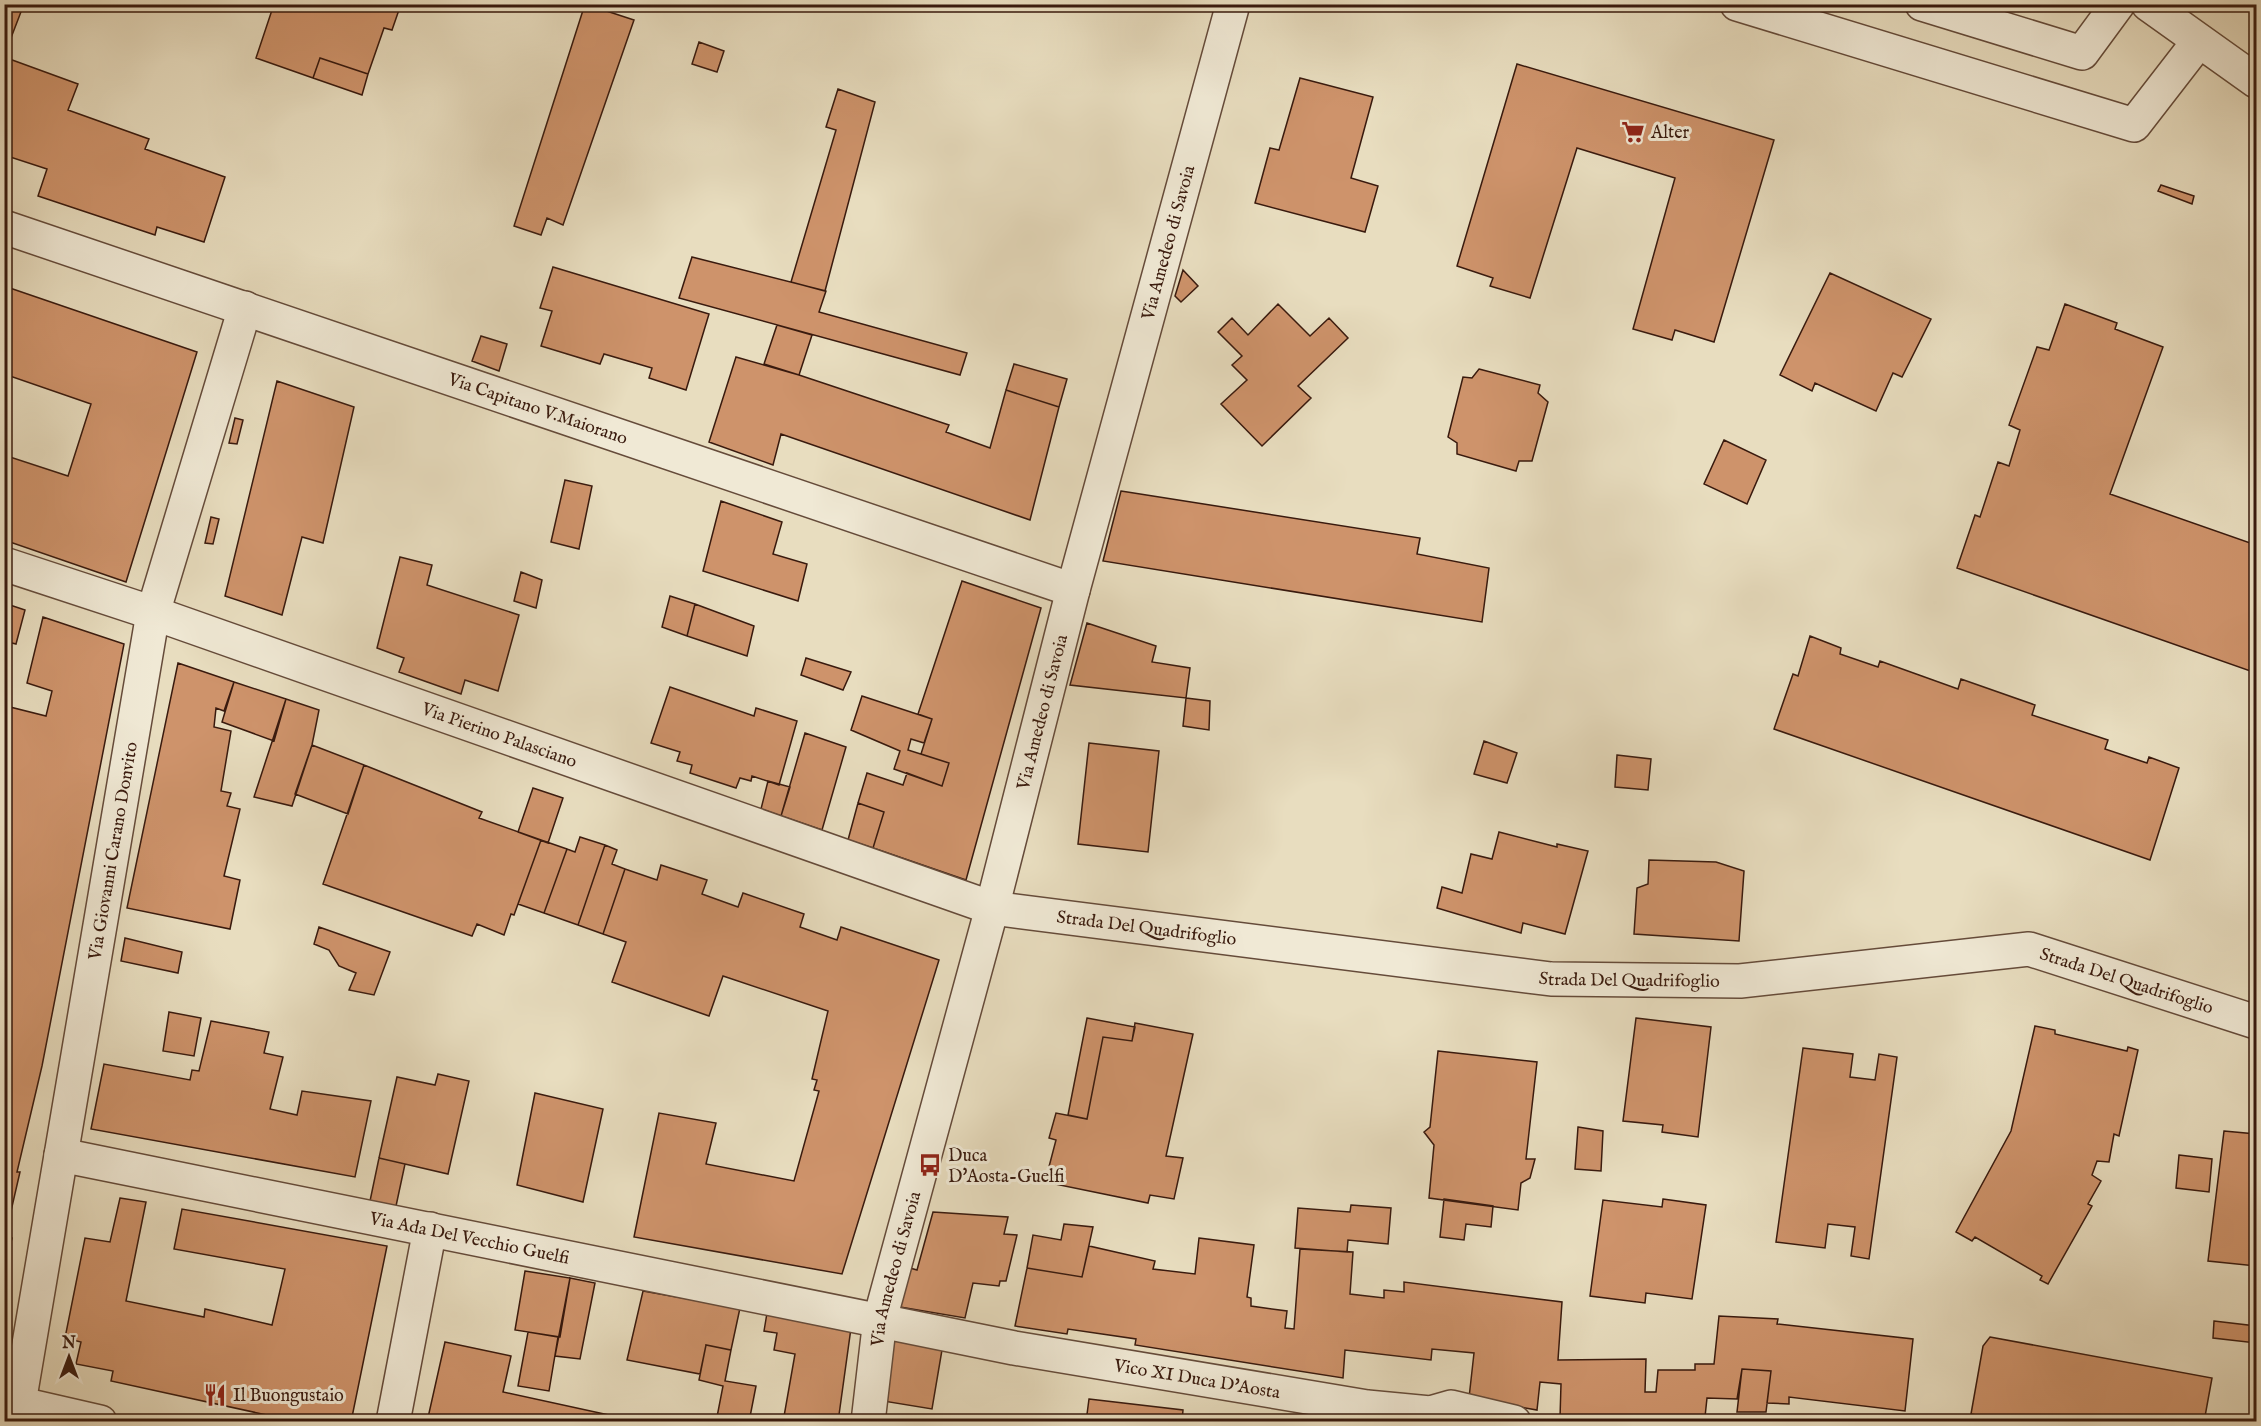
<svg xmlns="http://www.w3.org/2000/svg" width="2261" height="1426" font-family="'IM FELL English',serif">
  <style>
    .building { fill: #ce936b; stroke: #391a0e; stroke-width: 1.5 }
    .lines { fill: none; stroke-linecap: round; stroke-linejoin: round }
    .minor-casing { stroke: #654b3a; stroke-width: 36 }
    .tertiary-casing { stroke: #654b3a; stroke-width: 36 }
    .minor { stroke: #f0e9d5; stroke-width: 33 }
    .tertiary { stroke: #f0e9d5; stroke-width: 33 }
    .labels { text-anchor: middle; stroke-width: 6; stroke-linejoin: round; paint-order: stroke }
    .poi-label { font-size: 18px; fill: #391a0e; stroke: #f0e9d5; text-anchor: start }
    .street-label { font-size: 18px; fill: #391a0e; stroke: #f0e9d5 }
  </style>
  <rect width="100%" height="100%" fill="#e8ddbf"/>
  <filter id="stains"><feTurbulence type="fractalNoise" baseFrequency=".00333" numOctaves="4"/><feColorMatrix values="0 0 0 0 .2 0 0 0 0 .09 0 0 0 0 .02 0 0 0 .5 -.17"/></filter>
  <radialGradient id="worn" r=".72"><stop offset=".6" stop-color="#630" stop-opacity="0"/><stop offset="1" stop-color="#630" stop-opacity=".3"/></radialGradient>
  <path class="building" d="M4,4H24L4,56Z
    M274,4H401L392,30L384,28L368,74L320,58L313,78L256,58Z
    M585,4L634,20L563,225L547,218L541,235L514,226Z
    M699,42L724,51L717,72L692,64Z
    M4,57L78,84L68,110L149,139L145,149L225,177L204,242L157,227L155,235L38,196L47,169L4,155Z
    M320,58L368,74L362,95L313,78Z
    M1517,64L1774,140L1714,342L1675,330L1672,340L1633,329L1675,178L1577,148L1530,298L1490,286L1493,278L1457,266Z
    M1300,78L1373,97L1351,178L1378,186L1365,232L1255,203L1270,148L1279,150Z
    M838,89L875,102L825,291L791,282L836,130L826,127Z
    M2161,185L2194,196L2192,204L2158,191Z
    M692,257L826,291L819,312L967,353L960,375L679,298Z
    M553,267L709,314L686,390L649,378L652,368L604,354L600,364L541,346L552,311L540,308Z
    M1183,270L1198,286L1181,302L1175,296Z
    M1830,273L1931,319L1902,377L1893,373L1876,411L1815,383L1812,391L1780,375Z
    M4,286L197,352L126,582L4,540V455L68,476L91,404L4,374Z
    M1278,304L1310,336L1329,318L1348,338L1298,386L1311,398L1262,446L1221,404L1247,380L1232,365L1242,356L1218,332L1232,318L1248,335Z
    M2065,304L2117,323L2115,329L2163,347L2110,494L2256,545V673L1957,568L1975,515L1980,517L1998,462L2009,466L2020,430L2009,425L2037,347L2049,350Z
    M777,325L812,335L799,375L764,364Z
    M481,336L507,344L499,371L472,361Z
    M736,357L799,375L949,425L946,432L990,448L1006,390L1059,407L1030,520L781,434L773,465L709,442Z
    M1014,364L1067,379L1059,407L1006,390Z
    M1479,369L1540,385L1538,393L1548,402L1532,461H1519L1516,471L1457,454V443L1448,437L1463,377L1472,378Z
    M277,381L354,407L323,543L302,537L282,615L225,596Z
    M235,418L243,420L237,444L229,443Z
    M1724,440L1766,460L1747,504L1704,484Z
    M565,480L592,486L579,549L551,542Z
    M1121,491L1420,538L1417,554L1489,568L1482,622L1103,561Z
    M721,501L782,522L773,554L807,564L798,601L703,571Z
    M211,517L219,519L213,544L205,543Z
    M400,557L432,565L427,585L519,615L498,691L465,680L461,694L399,672L404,658L377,648Z
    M521,572L542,580L536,608L514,601Z
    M962,581L1041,608L966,880L873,848L884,812L858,803L867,773L903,785L907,773L942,786L949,763L921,754L932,719L918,714Z
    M670,596L695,604L687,636L662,627Z
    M4,603L25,610L16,644L4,641Z
    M695,604L754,626L747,656L687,636Z
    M43,617L124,644L42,1066L17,1172H20L5,1237L12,1238L4,1270V715L6,706L46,716L52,691L27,683Z
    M1087,623L1156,646L1152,662L1190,668L1186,698L1070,685Z
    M1810,636L1841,648L1840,654L1878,667L1880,661L1958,689L1961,679L2035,705L2032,715L2108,740L2105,749L2147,763L2149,757L2179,768L2150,860L1774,729L1793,674L1798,676Z
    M806,658L851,672L843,690L801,675Z
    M178,663L234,682L224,711L216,708L214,727L231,731L221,791L231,793L227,806L240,809L224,876L240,880L230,929L127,908Z
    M234,682L286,699L274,741L222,722Z
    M670,687L754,716L756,708L797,721L779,785L752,776L751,781L740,778L736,788L690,773L692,765L677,761L680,752L651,743Z
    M862,696L932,719L924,743L911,739L908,750L949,763L942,786L894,769L900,751L851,730Z
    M1186,698L1210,701L1209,730L1183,726Z
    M286,699L319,710L312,745L292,806L254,797Z
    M805,733L846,747L822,830L781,816Z
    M1484,741L1517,753L1507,783L1474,774Z
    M1089,743L1159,751L1148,852L1078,844Z
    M312,745L364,765L348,814L295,794Z
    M1617,755L1651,759L1648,790L1615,787Z
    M364,765L482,812L479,818L541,840L514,915L511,914L504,935L477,924L472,936L323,884Z
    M768,781L790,787L781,816L761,809Z
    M533,788L563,798L548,843L518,832Z
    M858,803L884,812L873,848L848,840Z
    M1499,832L1557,847V844L1588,851L1565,934L1523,923L1521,933L1437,908L1442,887L1462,893L1471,854L1492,859Z
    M580,837L605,845L578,925L544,913L567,849L575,852Z
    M541,840L567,849L544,913L518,904Z
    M605,845L617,850L612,864L625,869L603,934L578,925Z
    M1649,860L1716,862L1744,871L1739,941L1634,934L1637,888L1648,884Z
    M661,865L707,880L702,894L738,907L743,893L804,914L800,927L837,940L841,927L939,960L842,1274L634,1237L659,1113L716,1123L706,1164L794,1181L819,1091L814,1090L817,1080L812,1079L828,1011L723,976L709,1016L612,982L626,942L603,934L625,869L657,880Z
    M319,927L390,952L374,995L349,990L356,973L339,966L329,950L314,944Z
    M125,938L182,952L178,973L121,961Z
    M169,1012L201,1018L194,1056L163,1051Z
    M1087,1018L1135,1027L1132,1041L1103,1037L1087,1119L1068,1115Z
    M1636,1018L1711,1027L1698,1137L1662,1132L1663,1125L1623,1121Z
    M211,1021L269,1032L264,1053L283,1057L270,1109L297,1115L302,1091L371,1101L355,1177L91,1129L104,1064L190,1080L192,1070L199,1071Z
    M1135,1023L1193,1034L1166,1156L1183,1158L1174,1199L1150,1195L1148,1203L1045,1182L1056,1140L1049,1138L1056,1113L1087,1119L1103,1037L1132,1041Z
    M2035,1026L2055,1030V1034L2127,1051L2128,1047L2138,1050L2119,1136L2114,1134L2109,1162L2097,1161L2092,1175L2101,1181L2088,1204L2092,1206L2048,1284L2040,1280L2042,1276L1975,1237L1972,1241L1956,1232L2011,1131Z
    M1803,1048L1853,1054L1850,1077L1875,1080L1879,1054L1897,1057L1869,1259L1851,1256L1855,1227L1828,1224L1825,1248L1776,1242Z
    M1438,1051L1537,1062L1526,1159H1535L1530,1178L1521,1183L1518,1210L1429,1198L1434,1145L1424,1132L1430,1127Z
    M438,1074L469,1081L448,1174L379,1158L397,1077L435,1085Z
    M535,1093L603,1109L583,1202L517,1185Z
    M1578,1127L1603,1131L1601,1171L1575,1169Z
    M2224,1131L2256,1134V1266L2208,1261Z
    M2179,1155L2212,1159L2209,1192L2176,1188Z
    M379,1158L405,1164L396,1206L370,1201Z
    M120,1198L146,1202L126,1301L204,1317L205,1309L272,1325L285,1269L174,1249L182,1209L387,1246L351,1422H299L111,1381L113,1371L76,1364L81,1342L65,1338L85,1238L110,1242Z
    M1444,1199L1493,1206L1491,1227L1466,1224L1464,1240L1440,1237Z
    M1663,1199L1706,1205L1692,1299L1646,1293L1645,1303L1590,1296L1603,1200L1662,1207Z
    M1351,1205L1391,1208L1388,1244L1348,1240L1347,1252L1295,1248L1298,1208L1350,1212Z
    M933,1212L1008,1217L1004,1234L1017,1235L1006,1281H1000L999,1286L973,1283L965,1318L900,1307L910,1268L917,1270Z
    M1064,1224L1093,1227L1082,1277L1027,1268L1033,1235L1061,1240Z
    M1199,1238L1254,1245L1247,1297L1251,1298V1306L1287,1311L1285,1328L1294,1329L1300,1249L1353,1252L1350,1294L1384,1298V1290L1404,1292V1282L1562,1302L1558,1360L1646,1359L1645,1392H1656L1658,1370H1695V1364H1714L1719,1316L1778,1319L1777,1324L1913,1339L1905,1411L1789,1397V1404L1767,1403L1771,1371L1742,1369L1737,1399L1707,1398L1705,1417L1560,1418L1561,1384L1540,1382L1537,1410L1469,1398L1474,1353L1432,1349L1431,1360L1345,1350L1343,1378L1135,1345L1136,1339L1068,1329L1067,1334L1015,1326L1027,1268L1082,1277L1089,1246L1155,1261L1153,1269L1195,1274Z
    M525,1271L570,1278L560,1337L515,1330Z
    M570,1278L595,1283L580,1359L555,1356Z
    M643,1291L740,1308L731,1350L706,1345L700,1374L627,1360Z
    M767,1313L851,1328L838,1422H783L795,1354L774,1350L777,1333L764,1331Z
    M2214,1321L2256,1326V1343L2213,1338Z
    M528,1332L558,1337L549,1391L518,1386Z
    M894,1335L943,1344L932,1409L883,1401Z
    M1990,1337L2212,1378L2204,1422H2014L1971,1414L1983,1346Z
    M445,1342L511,1356L503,1392L641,1422H427Z
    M706,1345L731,1350L725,1381L756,1386L749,1422H716L723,1386L699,1380Z
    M1742,1369L1771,1371L1766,1412H1737Z
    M1089,1399L1183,1410L1182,1422H1086Z"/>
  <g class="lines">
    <g class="minor-casing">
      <g id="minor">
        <path d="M1737,4L2134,125L2199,41"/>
        <path d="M1922,4L2082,53L2118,4"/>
        <path id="s1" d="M4,227L1073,590"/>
        <path id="s2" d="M4,564L153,613L992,908L1551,979L1740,981L2029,949L2256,1022"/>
        <path id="s3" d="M61,1155L1014,1348L1367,1407L1430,1413L1451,1407L1514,1422"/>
        <path d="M4,1400L100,1422"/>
        <path id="s4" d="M19,1403L153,613L245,308"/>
        <path d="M393,1422L430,1229"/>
        <path id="s5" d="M868,1422L880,1319L992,908L1073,590L1233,4"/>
      </g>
    </g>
    <g class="tertiary-casing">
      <path id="tertiary" d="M2148,4L2256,81"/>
    </g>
    <use href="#minor" class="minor"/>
    <use href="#tertiary" class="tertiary"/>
  </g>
  <defs>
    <g id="supermarket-bare" transform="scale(1.8)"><path d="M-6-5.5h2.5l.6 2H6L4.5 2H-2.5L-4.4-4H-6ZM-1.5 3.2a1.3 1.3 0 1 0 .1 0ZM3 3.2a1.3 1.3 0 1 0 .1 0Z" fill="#8f2418" stroke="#f0e9d5" stroke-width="2.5" paint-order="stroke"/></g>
    <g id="bus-bare" transform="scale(1.8)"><path d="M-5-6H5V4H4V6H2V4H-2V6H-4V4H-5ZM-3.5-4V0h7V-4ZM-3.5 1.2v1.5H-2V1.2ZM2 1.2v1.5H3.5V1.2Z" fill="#8f2418" stroke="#f0e9d5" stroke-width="2.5" paint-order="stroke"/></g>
    <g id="restaurant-bare" transform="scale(1.8)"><path d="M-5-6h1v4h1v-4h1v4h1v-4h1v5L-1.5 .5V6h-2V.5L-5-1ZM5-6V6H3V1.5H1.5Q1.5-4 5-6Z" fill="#8f2418" stroke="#f0e9d5" stroke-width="2.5" paint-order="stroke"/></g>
  </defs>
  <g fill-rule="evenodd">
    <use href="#supermarket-bare" x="1633" y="132"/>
    <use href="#bus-bare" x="930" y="1165"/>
    <use href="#restaurant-bare" x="215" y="1395"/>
  </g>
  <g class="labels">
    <g class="poi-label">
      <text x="1651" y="138">Alter</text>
      <text x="948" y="1161">Duca<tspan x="948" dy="21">D'Aosta-Guelfi</tspan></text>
      <text x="233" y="1401">Il Buongustaio</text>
    </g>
    <g class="street-label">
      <text dy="6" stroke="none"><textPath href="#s5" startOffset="1218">Via Amedeo di Savoia</textPath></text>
      <text dy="6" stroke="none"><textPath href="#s1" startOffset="564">Via Capitano V.Maiorano</textPath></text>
      <text dy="6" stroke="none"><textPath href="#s5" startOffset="732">Via Amedeo di Savoia</textPath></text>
      <text dy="6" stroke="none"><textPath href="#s2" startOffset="524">Via Pierino Palasciano</textPath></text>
      <text dy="6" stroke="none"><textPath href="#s4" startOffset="560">Via Giovanni Carano Donvito</textPath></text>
      <text dy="6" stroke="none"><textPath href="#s2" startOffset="1202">Strada Del Quadrifoglio</textPath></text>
      <text dy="6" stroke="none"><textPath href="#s2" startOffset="1688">Strada Del Quadrifoglio</textPath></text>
      <text dy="6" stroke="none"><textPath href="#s2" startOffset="2192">Strada Del Quadrifoglio</textPath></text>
      <text dy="6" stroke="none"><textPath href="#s3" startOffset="417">Via Ada Del Vecchio Guelfi</textPath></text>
      <text dy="6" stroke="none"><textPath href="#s5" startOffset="156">Via Amedeo di Savoia</textPath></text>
      <text dy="6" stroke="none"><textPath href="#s3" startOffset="1158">Vico XI Duca D'Aosta</textPath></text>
    </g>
  </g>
  <rect width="2261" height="1426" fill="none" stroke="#e8ddbf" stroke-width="24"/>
  <rect x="6" y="6" width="2249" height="1414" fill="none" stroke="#391a0e" stroke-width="3"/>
  <rect x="12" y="12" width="2237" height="1402" fill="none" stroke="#391a0e" stroke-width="1.5"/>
  <g transform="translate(69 1357)" stroke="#f0e9d5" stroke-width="4.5" paint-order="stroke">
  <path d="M0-4.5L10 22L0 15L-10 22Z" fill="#391a0e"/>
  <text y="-9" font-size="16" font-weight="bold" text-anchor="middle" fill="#391a0e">N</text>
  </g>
  <rect width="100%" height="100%" filter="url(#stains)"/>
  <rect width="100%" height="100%" fill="url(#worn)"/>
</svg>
